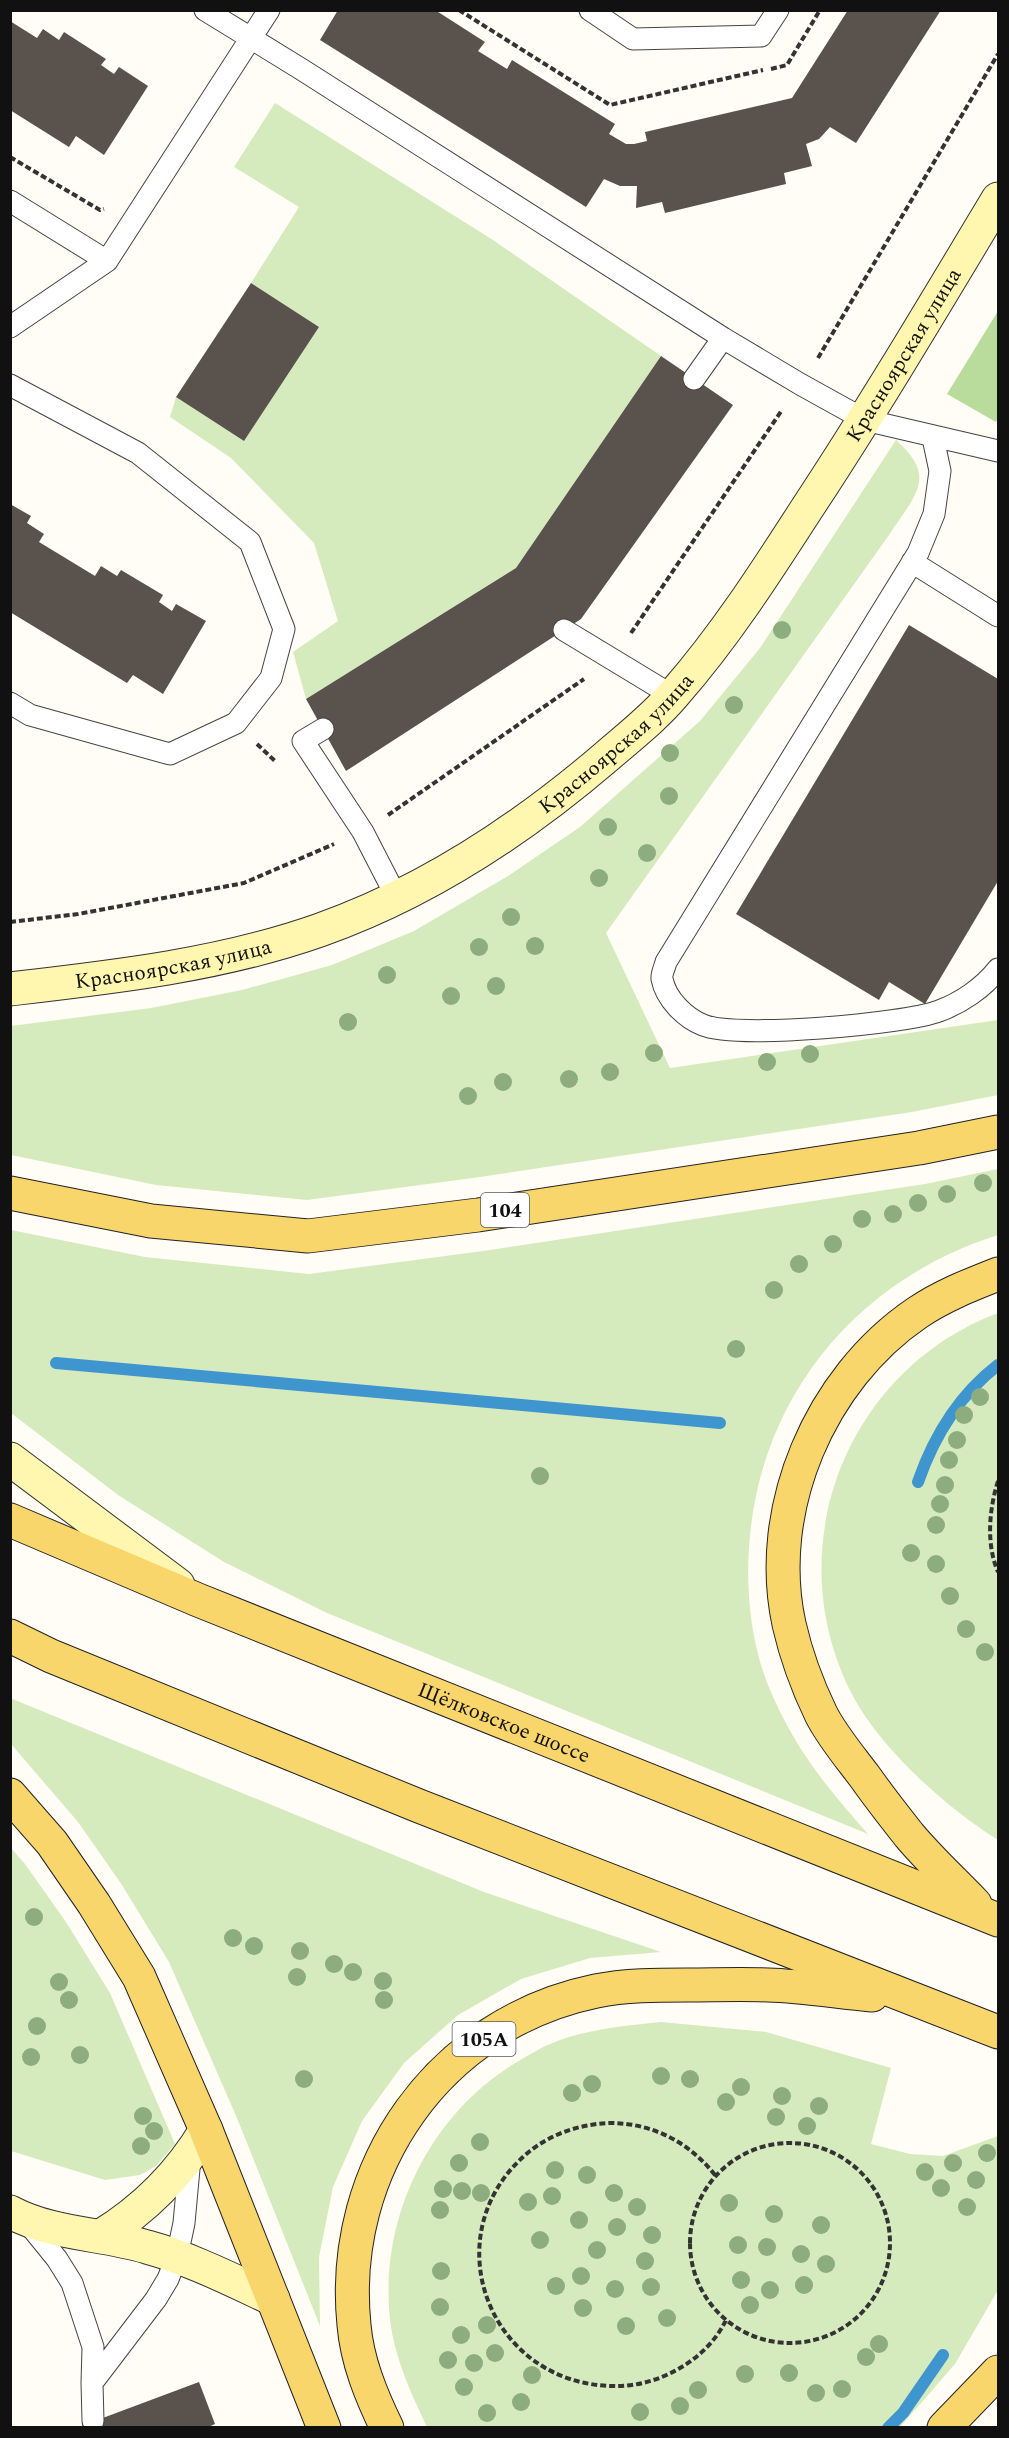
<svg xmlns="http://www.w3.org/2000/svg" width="1009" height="2438" font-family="Spectral,serif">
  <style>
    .green { fill: #d5ebbd }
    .forest { fill: #b9dc9c }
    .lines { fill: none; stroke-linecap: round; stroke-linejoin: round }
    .stream { stroke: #3f96cf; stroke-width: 12 }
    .building { fill: #5a524d }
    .lane-casing { stroke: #444; stroke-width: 23 }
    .secondary-casing { stroke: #333; stroke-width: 35 }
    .primary-casing { stroke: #222; stroke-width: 35 }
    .path { stroke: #333; stroke-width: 4; stroke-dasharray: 6 3; stroke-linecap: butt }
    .lane { stroke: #fff; stroke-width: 21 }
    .secondary { stroke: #fff6b0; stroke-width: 33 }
    .primary { stroke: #f9d66b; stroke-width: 33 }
    .tree { fill: #8dad7f }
    .labels { text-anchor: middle; stroke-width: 6; stroke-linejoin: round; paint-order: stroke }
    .shield { fill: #fff; stroke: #585858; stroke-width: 1.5 }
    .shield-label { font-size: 20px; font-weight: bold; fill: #111 }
    .street-label { font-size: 21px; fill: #111; stroke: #fff }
  </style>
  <rect width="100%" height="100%" fill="#fffdf5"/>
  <path class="green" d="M275,103L493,240L661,356L516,568L306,699L293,652L338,621L314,543L231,458L170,417L176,397L244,441L319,327L251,283L299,207L234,167Z
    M896,440C939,478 914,496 889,535L606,933L670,1068L998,1020V1095L912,1112L473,1178L307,1200L156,1185L11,1155V1026L151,1008L242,990L332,965L414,931L508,876L580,827L700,721L760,648Z
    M998,1169V1235C856,1280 759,1397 749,1547C746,1592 751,1642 768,1685C794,1748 824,1784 868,1834L327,1613L224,1562L118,1495L11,1413V1230L145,1257L309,1274L483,1251L925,1184Z
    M998,1313V1840C948,1809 882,1750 854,1698C776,1552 844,1371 998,1313Z
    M10,1698L484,1892L661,1952L590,1958L521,1979L458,2015L404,2063L362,2121L333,2187L319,2257L320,2326L237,2118L169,1962L122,1885L78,1822L11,1744Z
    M10,1847L25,1864L66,1922L110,1993L175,2144L156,2166L140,2175L105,2180L11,2151Z
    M661,2022L766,2032L891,2068L871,2144L910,2154L943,2156L998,2136V2290L955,2364L900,2427H427C411,2393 395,2359 390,2320C379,2216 431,2111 522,2059C531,2054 540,2048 550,2044C586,2029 623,2026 661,2022Z"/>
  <path class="forest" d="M998,311V418L996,422L947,394Z"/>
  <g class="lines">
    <path class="stream" d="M56,1363L720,1423
      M918,1482C934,1436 959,1395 998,1365
      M888,2428L903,2413L943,2355"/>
  </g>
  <path class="building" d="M338,10H435L485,42L478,51L507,69L512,60L615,124L609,134L626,144H634L647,141L645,132L792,98L848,10H941L856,143L830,127L819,139L806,144L812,166L784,173L786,184L665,213L662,202L636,208L637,186H620L604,179L586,207L320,40Z
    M10,21L37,38L43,29L59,40L64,32L106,59L101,65L114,74L119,67L148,86L104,155L76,136L69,147L10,110Z
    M251,283L319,327L244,441L176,397Z
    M661,356L733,405L581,619L346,771L306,699L516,568Z
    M10,504L31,516L27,523L44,534L39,542L95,576L101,566L117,576L121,570L163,595L159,602L172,611L176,604L206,621L163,694L133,675L127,683L10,612Z
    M909,625L998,679V881L925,1004L889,982L879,1000L736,914Z
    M199,2382L215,2424L206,2428H76Z"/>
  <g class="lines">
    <g class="lane-casing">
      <path id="lane" d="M205,10L301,69L723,338L800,384L865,420L998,451
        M590,10L633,39L761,36L778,10
        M10,201L107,261L269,10
        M10,327L107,261
        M694,379L723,338
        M10,385L138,453L250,542L284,629L271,678L236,723L170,754L30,715L10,703
        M933,438L940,471L934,514L918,553L666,962C665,967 661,974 662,979C666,999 685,1018 703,1025C735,1039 905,1024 939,1011C961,1003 983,988 998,969
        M912,562L998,616
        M564,630L673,696
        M323,729L303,741L363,832L397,898
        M27,2222L57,2259L72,2283L93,2347L92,2383
        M93,2421L92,2383L156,2299L168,2279L177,2256L184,2223L190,2158"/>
    </g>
    <g class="secondary-casing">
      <g id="secondary">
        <path id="s1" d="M10,989C114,977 221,965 320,930C425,893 522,829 606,757C629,737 655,717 675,693C724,637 764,575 804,513C872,410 935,304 998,199"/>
        <path d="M10,1459L178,1585"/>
        <path d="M10,2212C54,2235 100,2233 147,2247C191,2259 232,2280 273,2299"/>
        <path d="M101,2236C145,2209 179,2175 206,2130"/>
      </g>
    </g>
    <g class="primary-casing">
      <g id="primary">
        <path d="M10,1193L151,1221L308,1236L478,1215L919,1148L998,1132"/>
        <path id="s2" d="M10,1520L198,1600L998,1920"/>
        <path d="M10,1636L51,1656L419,1806L998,2032"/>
        <path d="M10,1795L52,1843L94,1904L139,1977L206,2130L324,2428"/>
        <path d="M975,1904C953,1881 929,1859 909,1835C894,1816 879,1797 865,1777C850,1757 832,1736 821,1714C807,1685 796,1655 789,1624C764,1509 820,1379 917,1313C942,1296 970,1285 998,1274"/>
        <path d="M387,2428C371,2395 357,2361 354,2325C338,2167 440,2023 596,1991C625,1985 658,1985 687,1985C714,1985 741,1984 768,1985C803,1986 838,1992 872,1995"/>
        <path d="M944,2428L998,2372"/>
      </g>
    </g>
    <path class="path" d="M459,10L610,105L763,70
      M771,69L787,65L820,10
      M10,157L100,210L104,209
      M818,358L998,54
      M631,633L782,410
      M257,744L275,761
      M388,815L584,679
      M10,922L78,914L244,883L334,844
      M998,1481C989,1510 986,1544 998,1572
      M690 2243a100 100 0 1 1 200 0a100 100 0 1 1-200 0Z
      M715,2175C689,2142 652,2123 610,2123C581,2124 553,2133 530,2151C430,2232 488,2386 615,2386C658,2387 707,2360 726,2320"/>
    <use href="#lane" class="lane"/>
    <use href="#secondary" class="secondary"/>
    <use href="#primary" class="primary"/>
  </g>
  <g class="tree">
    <circle cx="782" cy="630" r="9"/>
    <circle cx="734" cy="705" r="9"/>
    <circle cx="670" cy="753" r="9"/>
    <circle cx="669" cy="796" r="9"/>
    <circle cx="608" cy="827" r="9"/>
    <circle cx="647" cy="853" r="9"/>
    <circle cx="599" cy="878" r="9"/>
    <circle cx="511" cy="917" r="9"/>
    <circle cx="535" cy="946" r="9"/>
    <circle cx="479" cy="947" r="9"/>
    <circle cx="387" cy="975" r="9"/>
    <circle cx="496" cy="986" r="9"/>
    <circle cx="451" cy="996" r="9"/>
    <circle cx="348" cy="1022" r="9"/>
    <circle cx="654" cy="1053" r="9"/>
    <circle cx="810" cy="1054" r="9"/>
    <circle cx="767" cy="1062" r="9"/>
    <circle cx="610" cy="1072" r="9"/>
    <circle cx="569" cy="1079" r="9"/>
    <circle cx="503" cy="1082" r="9"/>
    <circle cx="468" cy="1096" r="9"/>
    <circle cx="983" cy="1183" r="9"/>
    <circle cx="947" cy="1194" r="9"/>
    <circle cx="918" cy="1203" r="9"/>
    <circle cx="893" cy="1214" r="9"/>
    <circle cx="862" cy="1219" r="9"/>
    <circle cx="833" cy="1244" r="9"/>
    <circle cx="799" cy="1264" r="9"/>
    <circle cx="774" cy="1290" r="9"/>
    <circle cx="736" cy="1349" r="9"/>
    <circle cx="980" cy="1397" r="9"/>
    <circle cx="964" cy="1415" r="9"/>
    <circle cx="957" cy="1440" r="9"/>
    <circle cx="949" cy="1460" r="9"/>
    <circle cx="540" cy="1476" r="9"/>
    <circle cx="945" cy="1485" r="9"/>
    <circle cx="940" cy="1504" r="9"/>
    <circle cx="936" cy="1525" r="9"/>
    <circle cx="911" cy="1553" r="9"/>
    <circle cx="936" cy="1564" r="9"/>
    <circle cx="950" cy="1596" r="9"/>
    <circle cx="966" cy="1629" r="9"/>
    <circle cx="985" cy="1652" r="9"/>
    <circle cx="34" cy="1917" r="9"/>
    <circle cx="233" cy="1938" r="9"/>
    <circle cx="254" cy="1946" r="9"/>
    <circle cx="300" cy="1951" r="9"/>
    <circle cx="334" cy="1964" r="9"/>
    <circle cx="353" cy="1972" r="9"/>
    <circle cx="297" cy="1977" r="9"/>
    <circle cx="383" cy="1981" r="9"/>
    <circle cx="59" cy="1982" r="9"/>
    <circle cx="69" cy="2000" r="9"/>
    <circle cx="384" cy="2000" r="9"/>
    <circle cx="37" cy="2026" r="9"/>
    <circle cx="80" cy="2055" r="9"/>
    <circle cx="31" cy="2057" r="9"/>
    <circle cx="661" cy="2076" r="9"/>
    <circle cx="304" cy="2079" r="9"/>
    <circle cx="690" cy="2079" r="9"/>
    <circle cx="592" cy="2084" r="9"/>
    <circle cx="741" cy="2087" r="9"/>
    <circle cx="572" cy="2093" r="9"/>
    <circle cx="782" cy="2096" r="9"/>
    <circle cx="726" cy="2102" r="9"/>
    <circle cx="819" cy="2106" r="9"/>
    <circle cx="143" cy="2116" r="9"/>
    <circle cx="776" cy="2117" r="9"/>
    <circle cx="807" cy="2126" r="9"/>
    <circle cx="154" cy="2131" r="9"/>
    <circle cx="480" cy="2142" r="9"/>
    <circle cx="141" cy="2146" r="9"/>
    <circle cx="987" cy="2153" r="9"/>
    <circle cx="459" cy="2163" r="9"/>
    <circle cx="953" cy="2163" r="9"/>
    <circle cx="555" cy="2170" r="9"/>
    <circle cx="925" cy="2172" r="9"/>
    <circle cx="587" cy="2175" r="9"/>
    <circle cx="976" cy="2180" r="9"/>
    <circle cx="941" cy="2188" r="9"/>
    <circle cx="443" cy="2189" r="9"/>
    <circle cx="462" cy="2191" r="9"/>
    <circle cx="481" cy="2193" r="9"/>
    <circle cx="614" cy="2193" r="9"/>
    <circle cx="552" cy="2196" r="9"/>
    <circle cx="528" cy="2202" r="9"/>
    <circle cx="729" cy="2203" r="9"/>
    <circle cx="637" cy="2207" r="9"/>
    <circle cx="967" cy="2207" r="9"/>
    <circle cx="440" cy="2210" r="9"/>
    <circle cx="774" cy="2214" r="9"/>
    <circle cx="579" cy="2220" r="9"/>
    <circle cx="821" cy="2225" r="9"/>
    <circle cx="617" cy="2227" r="9"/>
    <circle cx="652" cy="2235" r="9"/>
    <circle cx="540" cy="2240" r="9"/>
    <circle cx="738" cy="2245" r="9"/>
    <circle cx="767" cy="2247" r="9"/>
    <circle cx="597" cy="2250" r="9"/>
    <circle cx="801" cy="2254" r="9"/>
    <circle cx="645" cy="2261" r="9"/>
    <circle cx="826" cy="2264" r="9"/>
    <circle cx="441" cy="2271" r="9"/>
    <circle cx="581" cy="2276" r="9"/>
    <circle cx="741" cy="2280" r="9"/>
    <circle cx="804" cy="2285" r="9"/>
    <circle cx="556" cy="2286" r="9"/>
    <circle cx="651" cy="2287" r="9"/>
    <circle cx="615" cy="2289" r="9"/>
    <circle cx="770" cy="2290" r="9"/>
    <circle cx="750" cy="2305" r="9"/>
    <circle cx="440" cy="2307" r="9"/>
    <circle cx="583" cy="2308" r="9"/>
    <circle cx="667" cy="2318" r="9"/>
    <circle cx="487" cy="2325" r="9"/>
    <circle cx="626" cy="2326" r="9"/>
    <circle cx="461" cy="2335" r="9"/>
    <circle cx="879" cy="2344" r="9"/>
    <circle cx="495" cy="2353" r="9"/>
    <circle cx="866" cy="2357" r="9"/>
    <circle cx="448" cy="2360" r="9"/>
    <circle cx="474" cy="2363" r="9"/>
    <circle cx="789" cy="2373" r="9"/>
    <circle cx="745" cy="2374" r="9"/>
    <circle cx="532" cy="2375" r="9"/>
    <circle cx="464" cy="2387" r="9"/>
    <circle cx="842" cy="2389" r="9"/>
    <circle cx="698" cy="2390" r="9"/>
    <circle cx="816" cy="2393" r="9"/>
    <circle cx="521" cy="2402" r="9"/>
    <circle cx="680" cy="2406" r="9"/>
    <circle cx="640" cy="2412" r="9"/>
    <circle cx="487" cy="2413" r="9"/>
  </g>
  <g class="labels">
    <g class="shield">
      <rect x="481" y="1193" width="48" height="34" rx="4.5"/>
      <rect x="452.5" y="2022" width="63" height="34" rx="4.5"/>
    </g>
    <g class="shield-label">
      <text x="505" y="1217">104</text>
      <text x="484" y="2046">105A</text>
    </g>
    <g class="street-label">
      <text dy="7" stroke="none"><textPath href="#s1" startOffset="1155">Красноярская улица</textPath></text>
      <text dy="7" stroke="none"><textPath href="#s1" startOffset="669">Красноярская улица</textPath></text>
      <text dy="7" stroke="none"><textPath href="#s1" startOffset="165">Красноярская улица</textPath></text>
      <text dy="7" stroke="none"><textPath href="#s2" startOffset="534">Щёлковское шоссе</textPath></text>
    </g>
  </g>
  <rect width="1009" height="2438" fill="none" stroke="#111111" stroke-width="24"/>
</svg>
